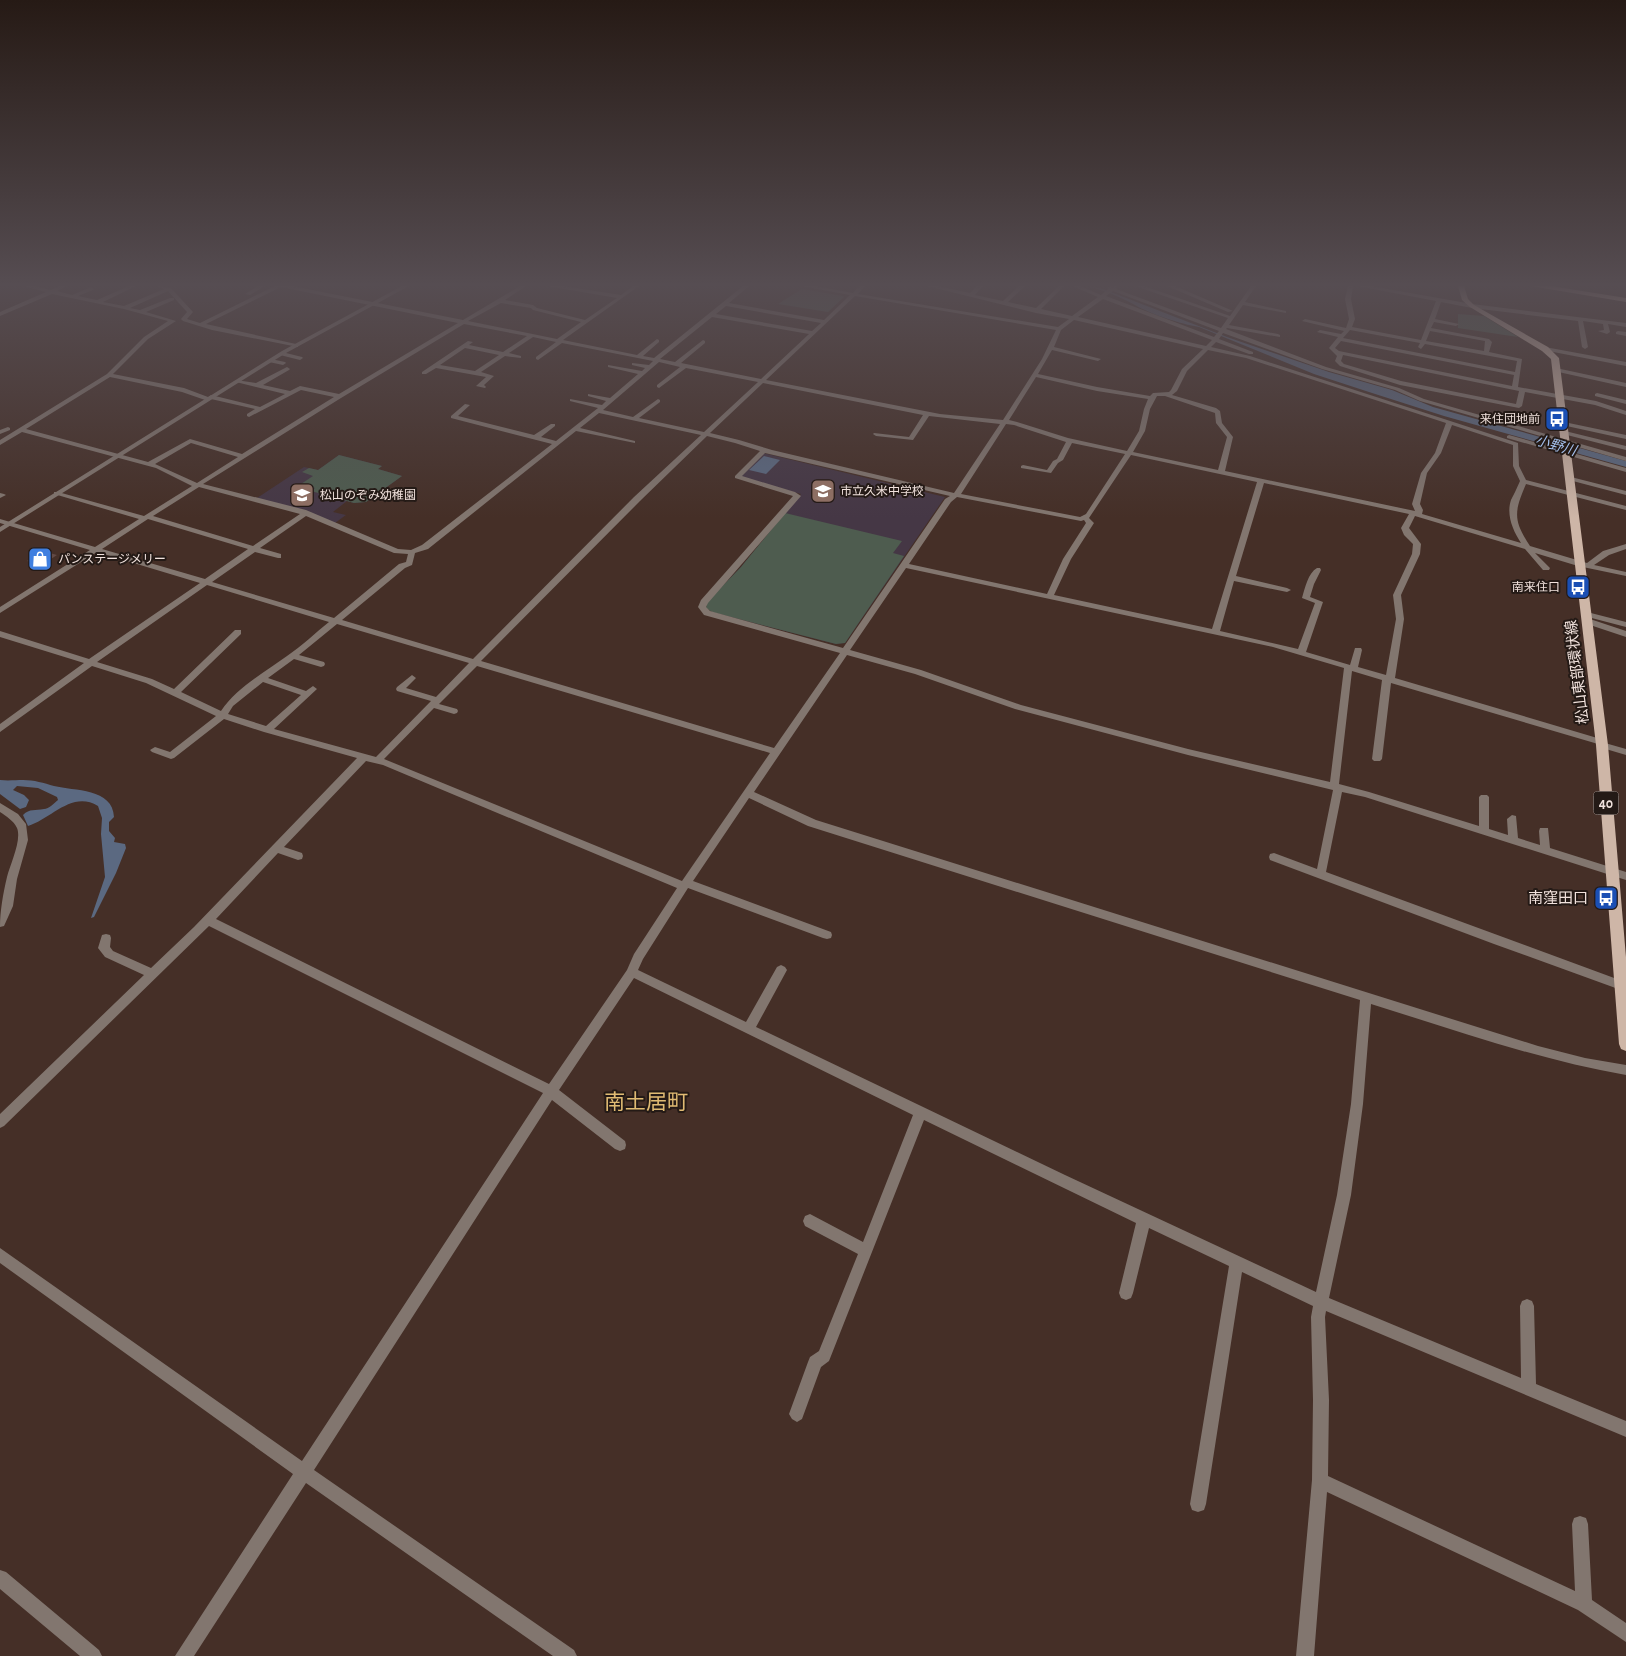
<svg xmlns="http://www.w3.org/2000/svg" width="1626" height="1656" font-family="'Alegreya Sans','Noto Sans JP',sans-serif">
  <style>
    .education { fill: #453745 }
    .green { fill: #4e5c4f }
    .water { fill: #5b6981 }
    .building { fill: #634a45 }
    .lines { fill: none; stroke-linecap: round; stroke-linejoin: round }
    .minor { fill: #82766f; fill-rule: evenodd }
    .tertiary { fill: #82766f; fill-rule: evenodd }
    .primary { fill: #ceb6a7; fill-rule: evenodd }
    .trunk { fill: #ddc2b2; fill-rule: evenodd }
    .labels { text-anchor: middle; stroke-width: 4; stroke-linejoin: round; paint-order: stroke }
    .far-poi-label { font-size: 12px; fill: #f1e2dd; stroke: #241a16; text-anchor: start }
    .far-water-label { font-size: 14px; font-style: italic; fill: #a4c0ec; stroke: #241a16 }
    .shield { fill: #241a16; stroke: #b4a6a1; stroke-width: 1 }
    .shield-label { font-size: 14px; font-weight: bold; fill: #f1e2dd }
    .street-label { font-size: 15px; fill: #f1e2dd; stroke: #241a16 }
    .poi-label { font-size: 15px; fill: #f1e2dd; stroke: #241a16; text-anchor: end }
    .near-quarter-label { font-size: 21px; fill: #e0bb73; stroke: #241a16 }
  </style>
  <rect width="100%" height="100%" fill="#452f27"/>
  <path class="education" d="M763,453L945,497L845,643L836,644L712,612L707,602L741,567L801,494L740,477Z
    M339,455L382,466L378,469L402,476L366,502L354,503L347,501L333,512L346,515L335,523L257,498L304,467L318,470Z"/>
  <path class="green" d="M802,289L843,296L844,297L828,312L778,304Z
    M1458,314L1484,316L1518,337L1458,328Z
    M339,455L382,466L378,469L402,476L366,502L354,503L311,491L315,488L301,484L313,476L302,472L309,468L318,470Z
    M785,513L902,541L893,553L904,556L845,643L836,644L712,612L706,608L707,602L741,567Z"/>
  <path class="water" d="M1087,286L1103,289L1227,337L1329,372L1392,390L1433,407L1626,461V467L1444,416L1369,392L1314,374L1199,327C1181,324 1150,314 1135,305C1120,297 1104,290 1087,286Z
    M764,456L780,460L766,474L749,470Z
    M0,780C8,781 16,780 23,780C34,780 44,783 54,786C74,791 113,788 114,817L109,822V831L115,838L114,842L125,844L126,848L116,873L94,917L91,918L105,877L101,834L102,818L98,806C72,790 51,819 28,826L23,815C30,808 35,811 44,809C49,809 54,803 58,800L57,797L38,788L17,786L13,790L24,795L29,800L26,807L20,809L0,794Z"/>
  <path class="building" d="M43,551L57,555L42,565L27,561Z"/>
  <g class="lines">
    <path class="minor" d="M23,286H34L51,290L59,286H67L57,291L72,295L91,287L94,289L93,290L78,296L97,300L129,286H136L103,302L124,306L164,289L157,286L171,288L193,312L187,319L200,323L275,286H292L463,320L520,286H526L505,300L533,305L537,308L585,320L617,298L547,286H563L621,295L633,286H639L563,340L637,355L657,339L659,340V342L643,356L654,358L743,286H749L729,303L824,320L850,295L801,286H815L853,293L859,286H865L858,294L1058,327L1069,319L1036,313L927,286H938L970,293L977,286H983L975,295L1003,301L1019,286H1025L1008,302L1036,308L1059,286H1064L1041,309L1072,316L1098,297L1072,286H1080L1101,295L1108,289L1107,287L1118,286L1116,289L1221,328L1228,318L1135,286H1144L1230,316L1251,286H1256L1245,302L1286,311V313L1243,305L1229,325L1278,334L1280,335V337L1227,328L1226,329L1326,367L1399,388L1424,399L1626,457V461L1420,401L1395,390L1322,369L1223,333L1219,339L1253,352V354H1249L1216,342L1211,347L1250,356L1518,443L1519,466L1526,480L1626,506V510L1526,484C1514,512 1513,520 1530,546L1587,563L1603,551L1626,544V549L1609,555L1594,565L1626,572V576L1578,566L1535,553L1550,568L1549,570H1543L1525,549L1415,516L1409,528L1421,544L1420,554L1401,595L1404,619L1395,678L1604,740L1605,743L1626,749V755L1599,747L1598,744L1391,683L1382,759L1380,761H1374L1372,759L1382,680L1352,671L1339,784L1369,792L1479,826V797L1481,795H1487L1489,797V829L1508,835L1507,819L1512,815L1516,816L1518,838L1540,845L1539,831L1540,828H1548L1550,848L1626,872V880L1365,797L1342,792L1326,872L1625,982V988L1621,990L1494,944L1270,860L1269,857L1270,854L1274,853L1317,869L1333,790L1188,755L1015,709L915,674L847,655L754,792L816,820L1538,1046L1585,1058L1626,1065V1075C1539,1060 1455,1030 1371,1004L1363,1104L1351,1195L1329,1298L1521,1378L1520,1306L1522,1301L1527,1299L1532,1301L1534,1306L1536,1384L1626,1421V1437L1326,1311L1325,1317L1329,1400L1328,1476L1575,1591L1572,1524L1574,1518L1580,1516L1586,1518L1588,1524L1592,1600L1626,1623V1642L1578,1610L1327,1492L1314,1656H1296L1312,1480L1313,1400L1311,1317L1313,1306L1242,1272L1206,1504L1204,1510L1198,1512L1192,1510L1190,1504L1229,1266L1149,1228L1133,1293L1131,1298L1126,1300L1121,1298L1119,1293L1136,1223L924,1120L829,1361L821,1367L802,1419L797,1422L792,1419L789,1414L808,1362L810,1357L819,1351L858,1254L805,1226L803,1221L805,1216L810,1214L863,1242L913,1115L634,978L559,1090L625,1141L626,1145L625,1149L620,1151L615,1149L552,1100L314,1470L574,1650L577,1656H553L306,1483L194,1656H175L293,1474L0,1263V1248L302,1461L543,1093L209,926L4,1126L0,1128V1114L144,975L105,957L98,948L102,935L106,934L110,935L111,938L110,947L113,951L151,968L194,927L357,758L264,732L224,719L174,758L171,759L152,752L150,750L155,747L170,752L216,716L146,683L92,666L0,732V724L84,663L0,637V631L89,659L200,583L97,552L0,613V607L90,550L0,523V519L95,547L139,519L54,494V492H58L144,516L192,486L156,468L22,432L0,445V440L107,374L144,337L168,321L124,309L52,294L0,316V312L46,292ZM281,287L458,323L339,394L300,386L290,391L263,385L289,370L290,369L287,367L256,383L236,380V382L285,394L260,407L211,395L208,397L184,388L113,374L148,339L176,321L146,312L174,300V298H170L140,310L130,308L168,291L187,312L181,319L183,321L212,330L298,347V345L296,344L206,324ZM1113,291L1219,331L1214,337L1106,296ZM855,296L1056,330L1042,359L1003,420L940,414L766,380ZM1103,299L1212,340L1206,346L1078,317ZM501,303L531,308L533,310L581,322L557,339L468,321ZM726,306L821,323L812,331L716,314ZM712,317L809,334L761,379L681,363L705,343V341L703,340L675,362L660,359ZM1074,320L1203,349L1182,369L1171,390L1169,392L1153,393L1150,396L1097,387L1038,374L1052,350L1098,361L1101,359L1054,347L1061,330ZM464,324L527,336L503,352L469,345L473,342L468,341L422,372V374H426L436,368L486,377L476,386L485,388L486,387L484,385L494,376L481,372L505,356L521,358V356L509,353L533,337L556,342L536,357V359L538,360L562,343L653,361L649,365L632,363V365L645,368L642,371L608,365V367L638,374L610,398L588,394V396L606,401L602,405L570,399V401L598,408L556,441L541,437L555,426V424H551L534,435L458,416L470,405L465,404L451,416V418L552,444L422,545L411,550L398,549L306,510L203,484L341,398ZM465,348L499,355L475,371L440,365ZM1208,350L1246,358L1446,423L1435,453L1421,473L1412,504L1415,511L1225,471L1233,437L1222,423L1220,411L1216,408L1172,395L1177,391L1187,371ZM659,362L680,367L657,385V387L659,388L686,368L758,382L704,432L639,418L660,402V400L658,399L633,417L603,410ZM110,377L182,392L208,401L211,399L255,409L247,414V416L249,417L301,390L334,397L242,454L190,439L148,462L26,429ZM1036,377L1097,391L1148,399L1144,409L1139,431L1127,451L1068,438L1017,422L1009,420ZM763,383L923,415L909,437L874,433L873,434L876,436L913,440L929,416L1000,424L954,493L772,450L739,440L710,433ZM1157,396H1165L1215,413L1216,423L1227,437L1218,470L1133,452L1145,431L1150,409ZM599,413L701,435L634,497L473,659L342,620L405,568L412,565L415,553L428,549L576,431L635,443V441L580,428ZM1006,424L1014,425L1066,442L1057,459L1053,461L1047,470L1023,465L1021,466V468L1051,473L1058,463L1063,460L1072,443L1125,454L1086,514L1080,517L961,494ZM1452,425L1513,445V466L1520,481C1517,488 1514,494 1511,500C1506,515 1513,531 1521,543L1422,514L1423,510L1420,504L1427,473L1441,453ZM707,436L735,443L760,451L735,476V478L793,496L701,600L698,607L704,615L840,653L774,748L481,661L640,501ZM191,443L238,457L197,483L155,464ZM765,453L950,496L945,499L843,648L710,611L706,607L708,603L801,496L795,492L742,476ZM1131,455L1257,482L1212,629L1054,595L1071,559L1094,523L1089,518ZM1264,483L1409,514L1401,528L1404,535L1413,544L1412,554L1393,595L1396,619L1386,675L1358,667L1362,650L1361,648H1355L1350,665L1306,652L1323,602L1310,597L1314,584L1321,570L1320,568H1317C1308,573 1305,588 1302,598L1315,603L1298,649L1220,631L1234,581L1287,592L1291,590L1287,588L1236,576ZM199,487L300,514L253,546L153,516ZM957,497L1081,521L1084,520L1086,523L1063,559L1047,594L909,564L951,502ZM306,516L394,553L408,554L406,562L399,564L334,618L212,582L255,552L278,558H281V554L260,548ZM148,519L248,549L205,579L102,549ZM906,568L1273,647L1344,668L1330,782L1188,749L1021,705L921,670L850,650ZM207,585L329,622C315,633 302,646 287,656C265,672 236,688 221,711L181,692L241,634V630H235L174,689L152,679L97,662ZM337,624L469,663L436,697L406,688L416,678L412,675L397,687L396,689L397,691L431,701L376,757L274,729L317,689L313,686L306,691L268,678L294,659L321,667L324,666L325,664L324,662L299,655ZM477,666L770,753L682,881L384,759L434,708L454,714L457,713L458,711L457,709L439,704ZM263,682L301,695L266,726L228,714L233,706ZM366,761L383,765L677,888L634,954L627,970L549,1084L216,919L278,853L298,860L302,859L303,856L302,853L284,847ZM749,798L808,826L1360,1000L1351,1104L1337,1195L1316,1292L1065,1175L756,1027L787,970L785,967L781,965L777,967L746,1022L638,970L643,959L688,888L823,938L827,939L831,938L832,935L831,932L693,881Z
      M258,286H265L250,295L245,294Z
      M1167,286H1175L1233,311L1228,312Z
      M1348,286H1353L1351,299L1355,319L1352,327L1421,340L1436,301L1357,286H1371L1472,304L1626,323V327L1608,324L1610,332L1607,334L1598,331L1604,330L1603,324L1583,321L1588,347L1585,349L1582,347L1578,321L1472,308L1441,302L1435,319L1459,324L1456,326L1434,322L1431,328L1489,339L1492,342L1489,352L1522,359L1518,387L1596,401L1626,411V415L1595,405L1525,392L1522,406L1519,408L1400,385L1340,366L1335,361L1337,356L1329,348L1338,337L1317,332L1320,330L1341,334L1344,331L1302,321L1305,319L1346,328L1349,319L1345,299ZM1350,330L1420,343L1418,347L1421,349L1425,344L1517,361L1515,372L1343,338ZM1430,331L1485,341L1484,351L1426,341ZM1341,341L1514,375L1512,386L1339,351L1335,348ZM1343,355L1519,391L1516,404L1401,381L1344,364L1341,361Z
      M1618,331L1626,332V336L1616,334V332Z
      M1545,347L1626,362V366L1543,350V348Z
      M282,352L302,357L303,358L300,360L280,355L279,354Z
      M271,359L285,362L286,363L283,365L269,362V360Z
      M1556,368L1626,383V387L1554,371L1553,370Z
      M1597,393L1626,400V404L1595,396V394Z
      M1564,422L1626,435V439L1562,425L1561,424Z
      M8,427L10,428V430L0,434V430Z
      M1565,431L1626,446V450L1563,434L1562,433Z
      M1509,435L1626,468V472L1507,438V436Z
      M1571,477L1626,491V495L1569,480L1568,479Z
      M0,493L4,494L6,495L0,498Z
      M1584,612H1587L1626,622V627L1584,616Z
      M1584,619H1590L1626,631V637L1584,623Z
      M0,803L18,814L26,824L28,840L17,879L13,906L4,926L0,927C0,911 3,894 7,877C10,865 22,840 17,828C14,821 6,816 0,812Z
      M0,1570L6,1572L99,1650L102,1656H80L0,1589Z"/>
    <path class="tertiary" d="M402,286H409L286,353L0,532V527L282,351Z"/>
    <path class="primary" d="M1458,286H1464L1468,299L1474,305L1548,347L1559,358L1608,745L1626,957V1051L1621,1049L1619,1044L1596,745L1551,359L1542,351L1470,307L1462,300Z"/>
    <path class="trunk" d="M1531,286H1551L1626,298V302Z"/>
  </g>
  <linearGradient id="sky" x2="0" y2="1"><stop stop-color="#261a15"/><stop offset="0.55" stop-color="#564d52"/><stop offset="1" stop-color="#564d52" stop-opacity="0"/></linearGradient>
  <rect width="1626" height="518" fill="url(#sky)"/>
  <defs>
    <g id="bus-square" transform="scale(1.25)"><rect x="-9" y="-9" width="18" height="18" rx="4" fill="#1a4fb4" stroke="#241a16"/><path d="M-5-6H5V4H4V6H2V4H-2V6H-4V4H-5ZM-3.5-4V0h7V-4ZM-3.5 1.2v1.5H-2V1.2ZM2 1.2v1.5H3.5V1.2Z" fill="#fff"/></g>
    <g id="school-square" transform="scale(1.25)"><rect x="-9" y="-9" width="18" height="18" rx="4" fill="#8d6e63" stroke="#241a16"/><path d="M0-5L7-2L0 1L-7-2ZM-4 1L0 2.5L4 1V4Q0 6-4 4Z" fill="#fff"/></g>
    <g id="shop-square" transform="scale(1.25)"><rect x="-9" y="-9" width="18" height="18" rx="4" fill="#3f7fe0" stroke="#241a16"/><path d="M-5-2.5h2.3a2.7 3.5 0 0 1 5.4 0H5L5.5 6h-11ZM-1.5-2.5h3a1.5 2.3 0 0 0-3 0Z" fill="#fff"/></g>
  </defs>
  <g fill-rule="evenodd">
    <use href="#bus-square" x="1557" y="419"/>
    <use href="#school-square" x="823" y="491"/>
    <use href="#school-square" x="302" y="495"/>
    <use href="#shop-square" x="40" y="559"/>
    <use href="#bus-square" x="1578" y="587"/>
    <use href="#bus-square" x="1606" y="898"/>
  </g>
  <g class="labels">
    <g class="far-poi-label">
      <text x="1540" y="423" text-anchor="end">来住団地前</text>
      <text x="840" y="495">市立久米中学校</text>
      <text x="320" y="499">松山のぞみ幼稚園</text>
      <text x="58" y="563">パンステージメリー</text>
      <text x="1560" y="591" text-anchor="end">南来住口</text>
    </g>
    <g class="far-water-label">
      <text transform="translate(1556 445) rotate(16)" y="5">小野川</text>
    </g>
    <rect class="shield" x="1593.5" y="791.5" width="25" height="23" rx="4"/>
    <g class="shield-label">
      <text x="1606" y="808">40</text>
    </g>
    <g class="street-label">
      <text transform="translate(1577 672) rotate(-97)" y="5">松山東部環状線</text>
    </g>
    <g class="poi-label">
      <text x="1588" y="903">南窪田口</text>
    </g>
    <g class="near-quarter-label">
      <text x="646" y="1109">南土居町</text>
    </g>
  </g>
</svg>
